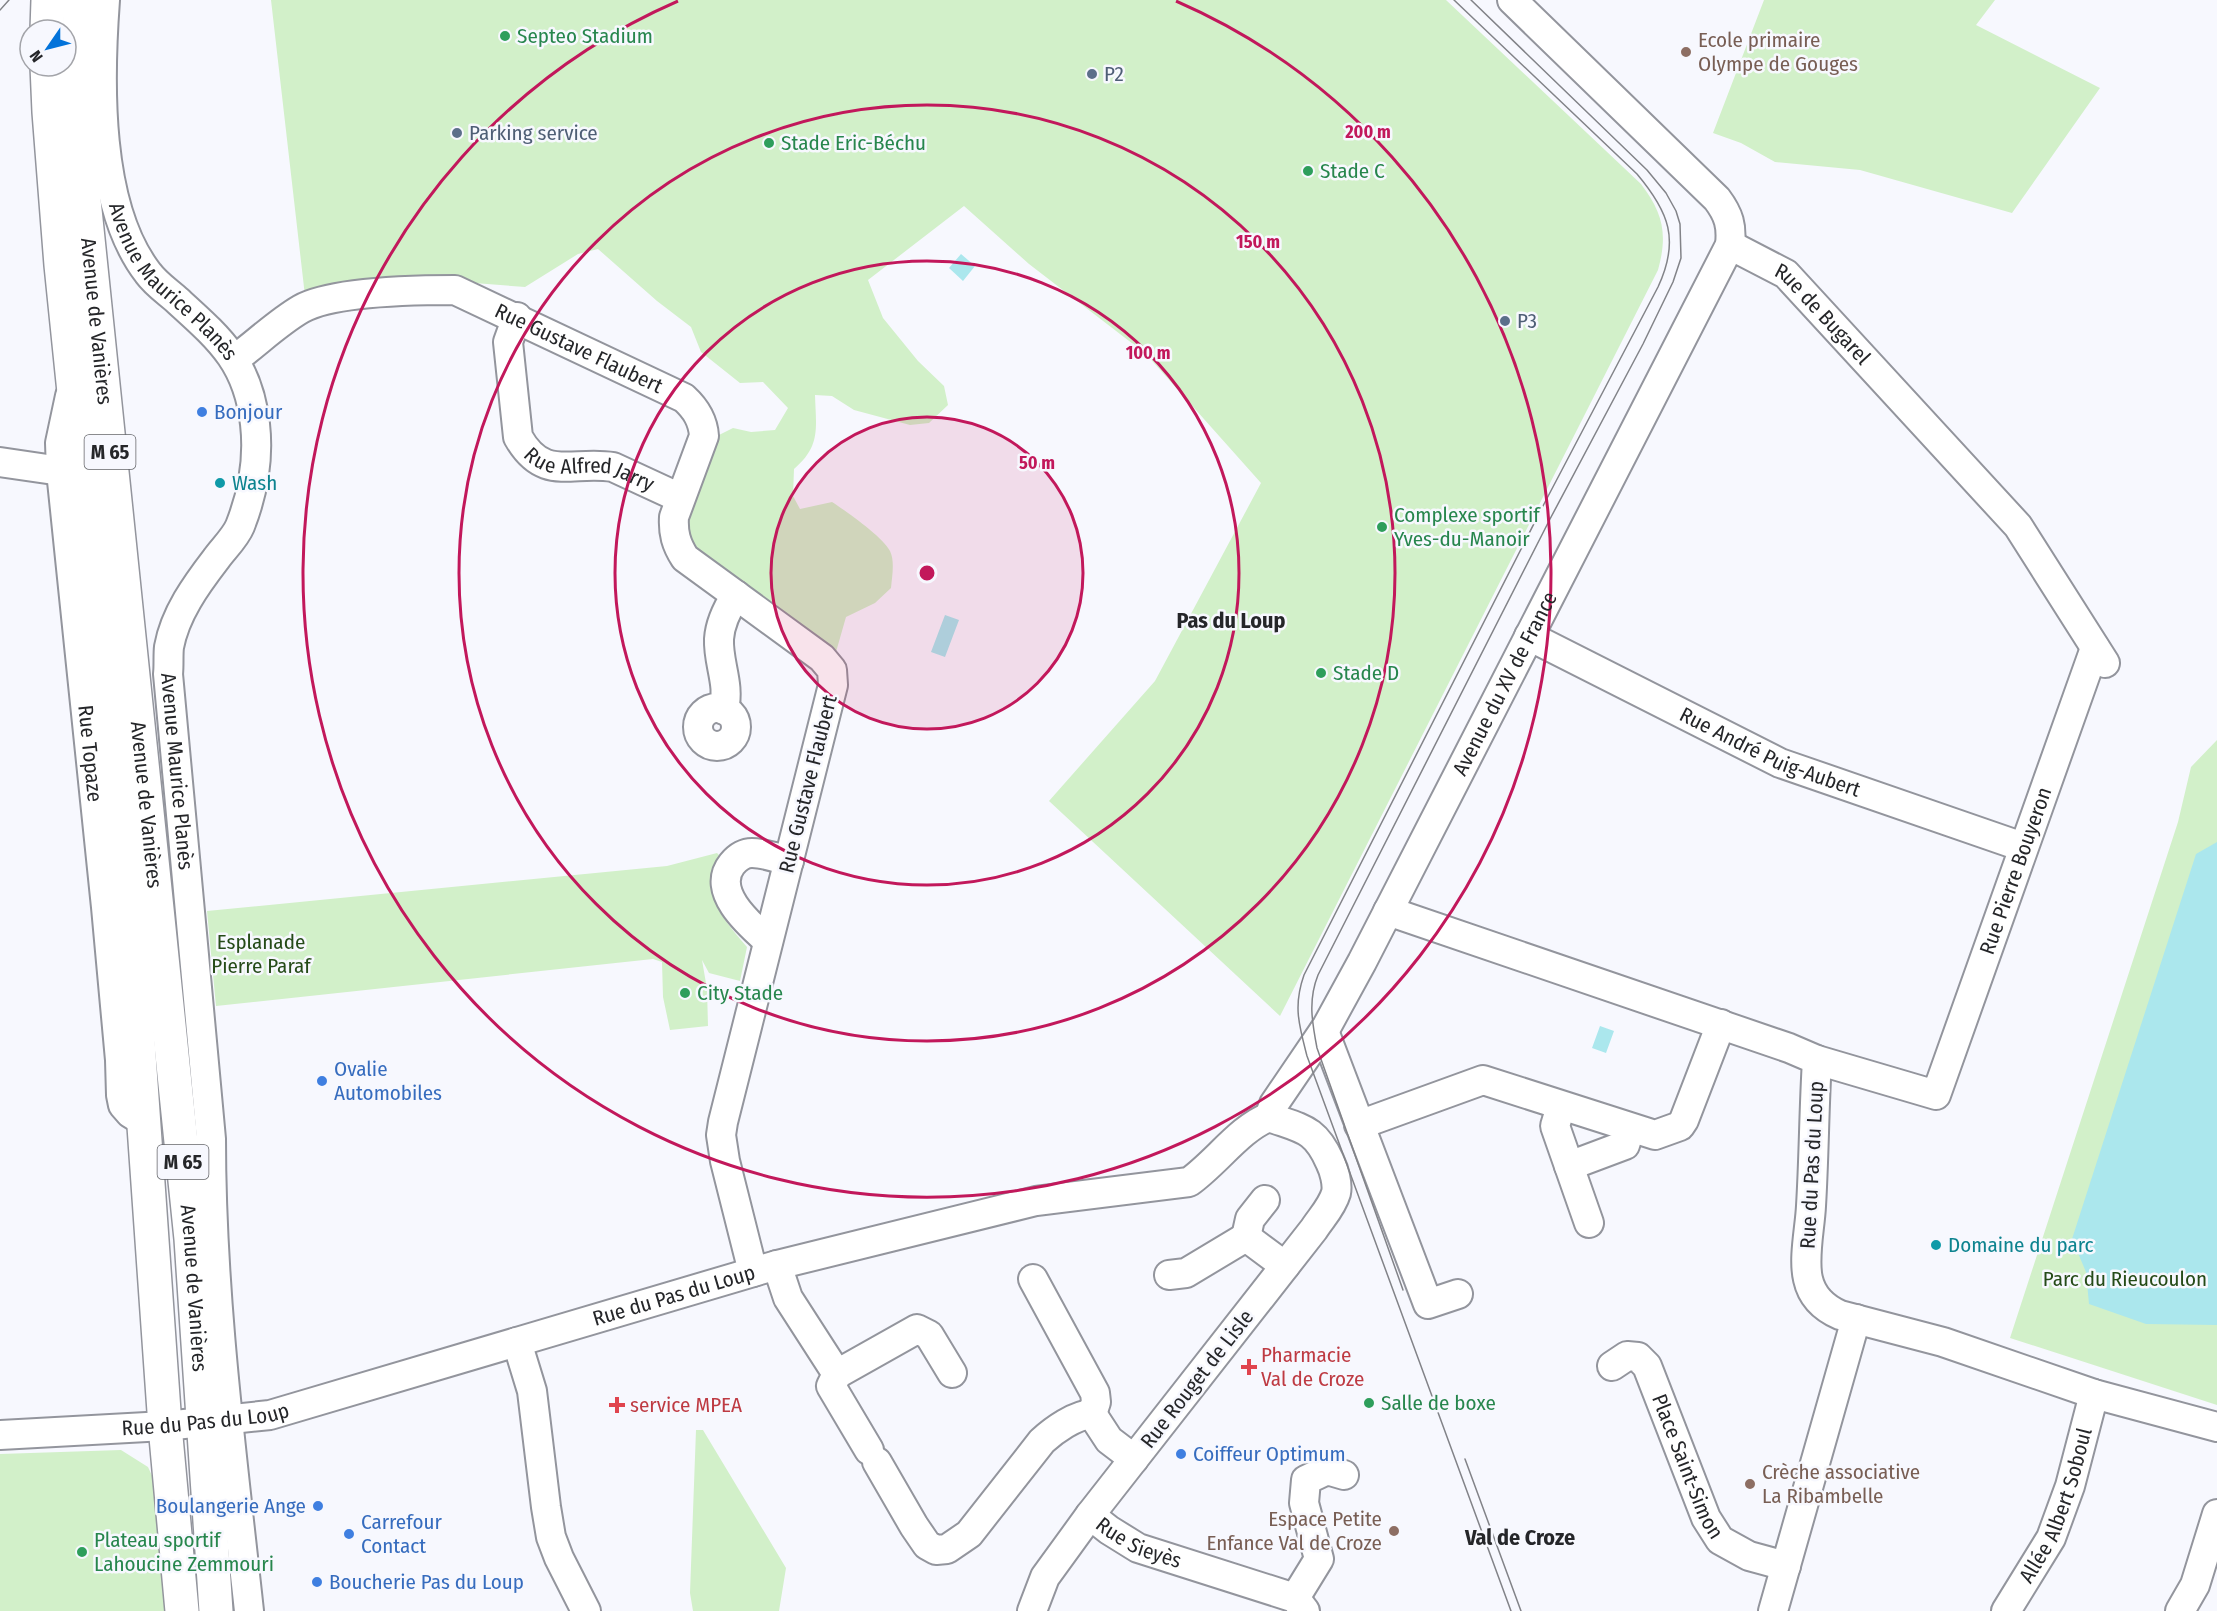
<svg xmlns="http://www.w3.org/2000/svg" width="2217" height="1611" font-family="'Fira Sans Condensed',sans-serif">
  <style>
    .green { fill: #d2f0c9 }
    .water { fill: #abe7ed }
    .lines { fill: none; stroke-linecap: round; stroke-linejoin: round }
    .minor-casing { stroke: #93959d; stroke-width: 32 }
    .major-casing { stroke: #93959d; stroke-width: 36 }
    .minor { stroke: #fff; stroke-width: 28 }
    .major { stroke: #fff; stroke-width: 33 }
    .tram { stroke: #828388; stroke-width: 1.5 }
    .ring { fill: none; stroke: #c2185b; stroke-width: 3 }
    .leisure-dot { fill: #2e9e5b; stroke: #f7f8fe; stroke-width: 2 }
    .education-dot { fill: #8d6e63; stroke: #f7f8fe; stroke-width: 2 }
    .service-dot { fill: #5c6f8a; stroke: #f7f8fe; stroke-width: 2 }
    .shop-dot { fill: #3f7fe0; stroke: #f7f8fe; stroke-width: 2 }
    .culture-dot { fill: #0f9aa8; stroke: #f7f8fe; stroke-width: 2 }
    .health-dot { fill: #e0444e; stroke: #f7f8fe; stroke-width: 2 }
    .labels { text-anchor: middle; stroke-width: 5; stroke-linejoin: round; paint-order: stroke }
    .shield { fill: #f7f8fe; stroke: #646569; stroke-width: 1.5 }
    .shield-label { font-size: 20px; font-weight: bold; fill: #252629 }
    .leisure-label { font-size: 21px; fill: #27864d; stroke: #f7f8fe; text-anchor: start }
    .education-label { font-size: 21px; fill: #785e54; stroke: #f7f8fe; text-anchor: start }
    .service-label { font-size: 21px; fill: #4e5e75; stroke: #f7f8fe; text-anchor: start }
    .street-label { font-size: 21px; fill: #252629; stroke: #f7f8fe }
    .shop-label { font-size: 21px; fill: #366cbe; stroke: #f7f8fe; text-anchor: start }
    .culture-label { font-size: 21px; fill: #0d838f; stroke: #f7f8fe; text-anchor: start }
    .park-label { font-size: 21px; fill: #254b18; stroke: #f7f8fe }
    .health-label { font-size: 21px; fill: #be3a42; stroke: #f7f8fe; text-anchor: start }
    .neighbourhood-label { font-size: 22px; font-weight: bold; fill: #252629; stroke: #f7f8fe }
    .centre { fill: #c2185b; stroke: #f7f8fe; stroke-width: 3 }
    .ring-label { font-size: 18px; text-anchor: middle; font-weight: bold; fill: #c2185b; stroke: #f7f8fe; stroke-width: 5; stroke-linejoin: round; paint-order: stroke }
  </style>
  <rect width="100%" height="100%" fill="#f7f8fe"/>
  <path class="green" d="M271,0H1446L1641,184C1663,213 1668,234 1658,270L1280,1016L1049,801L1155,681L1261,483L1146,354L1029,264L964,206L868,280L883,318L918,361L944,386L948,405L929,423L910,425L854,410L832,396L815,395C816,428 821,446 794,469L793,496L800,509L832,502C846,511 883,537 890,551C895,561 892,577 891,588L875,603L846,617L836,652L697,549C693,544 689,538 688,532C684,503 714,466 717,436L733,428L751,432L775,430L788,408L763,382L740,383L701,352L691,327L657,301L598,249L578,254L525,287L474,283L305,296Z
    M1764,0H1995L1976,25L2100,88L2012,213L1860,170L1775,162L1741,143L1713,133Z
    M2217,740V1405L2010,1338L2178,822L2191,767Z
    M717,853L721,857C718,862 715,869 713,875C705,901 731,928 747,947L740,981L709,973L702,960L707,989L708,1026L670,1030L663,997L662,962L653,959L216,1006L207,911L667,866Z
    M696,1430H703L786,1568L779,1611H693L690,1593Z
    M121,1450L148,1467L160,1493L168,1611H0V1454Z"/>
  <path class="water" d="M961,254L975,266L963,281L949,268Z
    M945,615L959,620L945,657L931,652Z
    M2217,842V1325L2146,1324L2089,1304L2086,1272L2072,1239L2196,854Z
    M1600,1026L1614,1031L1606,1053L1592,1048Z"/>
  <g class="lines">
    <g class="minor-casing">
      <g id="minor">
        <path id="s1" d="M105,0C99,81 96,206 148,273C156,284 168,292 178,301C221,340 248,363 255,424C259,459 253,493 240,526C235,538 223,549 216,559C196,585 175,614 169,647C168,655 169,665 168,674L211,1139C211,1297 232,1454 249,1611"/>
        <path id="s2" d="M1730,245L1786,274L2018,526L2105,663"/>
        <path id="s3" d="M517,317L508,342L518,437C544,483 572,460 613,467L680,498"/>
        <path id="s4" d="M235,359C257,343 277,323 301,309C333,291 417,290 455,290L684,398C696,409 703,420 704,436L674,517C673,533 676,544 685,558L822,658L832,670L833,685L723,1122L721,1135L725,1161L753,1272"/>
        <path id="s5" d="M70,396L60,443L61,471L106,907L120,1060L121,1095L123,1105L130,1113L143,1121"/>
        <path d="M0,462L61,471"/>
        <path id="s6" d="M1529,636L1780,763L2023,847"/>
        <circle cx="717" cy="727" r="19"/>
        <path d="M724,710C730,683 718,664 719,639C720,623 727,609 736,595"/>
        <path d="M1388,911L1789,1048L1817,1060C1814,1108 1814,1157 1811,1206C1810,1228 1803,1258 1808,1279C1812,1297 1824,1308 1840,1315L1943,1342L2094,1394L2217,1427"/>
        <path d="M768,941C750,925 710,891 732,864C737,858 744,853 752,853C764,853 777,858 789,861"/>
        <path d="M1324,1031L1428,1304L1458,1294"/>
        <path id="s7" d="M1817,1060L1936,1095L2095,648"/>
        <path d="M1561,1106L1555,1126L1589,1223"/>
        <path id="s8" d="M1269,1117L1274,1104L1327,1026L1362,962L1730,245C1732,226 1729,215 1717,199L1512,0"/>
        <path d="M1359,1125L1483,1080L1655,1135L1680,1126L1684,1120L1721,1024"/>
        <path d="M1569,1166L1625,1145L1630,1129"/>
        <path d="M1246,1237L1250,1219L1265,1200"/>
        <path d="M777,1265L788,1298L837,1374L831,1386L869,1450"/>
        <path d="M1169,1275L1186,1273L1246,1237L1285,1266"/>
        <path d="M1033,1279L1095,1393L1096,1402L1092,1414"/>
        <path d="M517,1342L532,1391L546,1507L551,1537L559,1558L586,1611"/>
        <path id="s9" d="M1612,1366L1627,1356L1638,1357L1647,1366L1706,1518L1720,1540L1749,1556L1786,1566"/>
        <path d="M837,1374L917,1329L929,1335L952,1373"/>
        <path id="s10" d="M0,1435L165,1426L270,1415L777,1265L1036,1201L1189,1182C1216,1163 1240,1128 1269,1117C1302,1129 1315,1128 1330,1162C1334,1170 1338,1184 1336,1193C1332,1207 1321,1218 1314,1229L1090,1515L1045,1577L1032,1611"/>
        <path d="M877,1462L914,1526L927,1545L936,1550L947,1549L969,1534L1042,1441C1054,1430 1075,1415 1092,1414L1109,1440L1134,1459"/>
        <path id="s11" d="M1090,1515L1109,1530L1138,1548L1295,1598L1305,1611"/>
        <path d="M1295,1598L1319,1559L1304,1503L1306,1480L1327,1470L1344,1475"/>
        <path d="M1773,1611L1856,1319"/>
        <path id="s12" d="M2006,1611L2051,1538L2070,1486L2094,1394"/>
        <path d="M2180,1611L2195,1585L2217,1514"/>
      </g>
    </g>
    <g class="major-casing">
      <g id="major">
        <path id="s13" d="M80,0L78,99L84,200L191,1239L216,1611"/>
        <path d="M47,30L48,0"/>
        <path d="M47,66L49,112L61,265L133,969L165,1426L182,1611"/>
      </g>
    </g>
    <use href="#minor" class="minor"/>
    <use href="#major" class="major"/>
    <path class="tram" d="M1454,0L1637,174C1669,212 1680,240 1658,287L1544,504L1304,975C1293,1006 1299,1025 1307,1056L1511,1611
      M0,10L9,0
      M1403,1290L1317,1048C1312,1022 1308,1000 1318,975L1550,519L1643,344L1673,282L1681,258L1680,224L1676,211L1666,193L1647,170L1471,0
      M1465,1459L1521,1611"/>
  </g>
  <circle cx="927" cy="573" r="156" fill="#c2185b" fill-opacity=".12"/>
  <g class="ring">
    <circle cx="927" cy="573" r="156"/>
    <circle cx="927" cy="573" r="312"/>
    <circle cx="927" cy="573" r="468"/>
    <path d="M1176 1A624 624 0 1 1 678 1"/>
  </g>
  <g class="leisure-dot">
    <circle cx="505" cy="36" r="6"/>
    <circle cx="769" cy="143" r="6"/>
    <circle cx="1308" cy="171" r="6"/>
    <circle cx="1382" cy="527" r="6"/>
    <circle cx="1321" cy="673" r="6"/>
    <circle cx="685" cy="993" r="6"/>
    <circle cx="1369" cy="1403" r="6"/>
    <circle cx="82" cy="1552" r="6"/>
  </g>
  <g class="education-dot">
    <circle cx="1686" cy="52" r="6"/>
    <circle cx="1750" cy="1484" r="6"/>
    <circle cx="1394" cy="1531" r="6"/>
  </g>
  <g class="service-dot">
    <circle cx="1092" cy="74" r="6"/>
    <circle cx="457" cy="133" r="6"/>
    <circle cx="1505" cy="321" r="6"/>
  </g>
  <g class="shop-dot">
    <circle cx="202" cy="412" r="6"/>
    <circle cx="322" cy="1081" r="6"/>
    <circle cx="1181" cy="1454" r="6"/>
    <circle cx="318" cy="1506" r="6"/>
    <circle cx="349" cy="1534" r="6"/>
    <circle cx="317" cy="1582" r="6"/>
  </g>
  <g class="culture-dot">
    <circle cx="220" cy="483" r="6"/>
    <circle cx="1936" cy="1245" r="6"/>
  </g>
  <g class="health-dot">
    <path d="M1246 1358h6v6h6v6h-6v6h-6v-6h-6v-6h6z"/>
    <path d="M614 1396h6v6h6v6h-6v6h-6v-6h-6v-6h6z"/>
  </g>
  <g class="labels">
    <g class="shield">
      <rect x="84.5" y="435" width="51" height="34" rx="4.5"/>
      <rect x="157.5" y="1145" width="51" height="34" rx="4.5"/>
    </g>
    <g class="shield-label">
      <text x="110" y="459">M 65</text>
      <text x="183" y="1169">M 65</text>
    </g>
    <g class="leisure-label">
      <text x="517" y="43">Septeo Stadium</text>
      <text x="781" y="150">Stade Eric-Béchu</text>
      <text x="1320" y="178">Stade C</text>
      <text x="1394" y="522">Complexe sportif<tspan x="1394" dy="24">Yves-du-Manoir</tspan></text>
      <text x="1333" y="680">Stade D</text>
      <text x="697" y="1000">City Stade</text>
      <text x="1381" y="1410">Salle de boxe</text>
      <text x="94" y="1547">Plateau sportif<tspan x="94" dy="24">Lahoucine Zemmouri</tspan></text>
    </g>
    <g class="education-label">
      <text x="1698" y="47">Ecole primaire<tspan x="1698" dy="24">Olympe de Gouges</tspan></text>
      <text x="1762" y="1479">Crèche associative<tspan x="1762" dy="24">La Ribambelle</tspan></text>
      <text x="1382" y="1526" text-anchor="end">Espace Petite<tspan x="1382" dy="24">Enfance Val de Croze</tspan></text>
    </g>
    <g class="service-label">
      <text x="1104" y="81">P2</text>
      <text x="469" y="140">Parking service</text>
      <text x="1517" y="328">P3</text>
    </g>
    <g class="street-label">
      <text dy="7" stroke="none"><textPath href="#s1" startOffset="303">Avenue Maurice Planès</textPath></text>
      <text dy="7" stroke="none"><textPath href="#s2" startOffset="117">Rue de Bugarel</textPath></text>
      <text dy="7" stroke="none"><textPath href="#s13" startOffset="322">Avenue de Vanières</textPath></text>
      <text dy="7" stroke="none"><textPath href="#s4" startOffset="376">Rue Gustave Flaubert</textPath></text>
      <text dy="7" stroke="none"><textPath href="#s3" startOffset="206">Rue Alfred Jarry</textPath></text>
      <text dy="7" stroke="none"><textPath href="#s8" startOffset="494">Avenue du XV de France</textPath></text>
      <text dy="7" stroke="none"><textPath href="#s6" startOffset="268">Rue André Puig-Aubert</textPath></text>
      <text dy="7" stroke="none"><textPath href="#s5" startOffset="360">Rue Topaze</textPath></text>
      <text dy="7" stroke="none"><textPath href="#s1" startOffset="843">Avenue Maurice Planès</textPath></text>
      <text transform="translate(808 784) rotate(-76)" y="7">Rue Gustave Flaubert</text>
      <text dy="7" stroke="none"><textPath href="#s13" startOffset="808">Avenue de Vanières</textPath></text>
      <text dy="7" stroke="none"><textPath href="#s7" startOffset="362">Rue Pierre Bouyeron</textPath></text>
      <text transform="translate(1812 1165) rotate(-87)" y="7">Rue du Pas du Loup</text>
      <text dy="7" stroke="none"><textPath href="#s13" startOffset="1294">Avenue de Vanières</textPath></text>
      <text dy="7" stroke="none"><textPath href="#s10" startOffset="692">Rue du Pas du Loup</textPath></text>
      <text transform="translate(1197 1379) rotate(-52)" y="7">Rue Rouget de Lisle</text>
      <text dy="7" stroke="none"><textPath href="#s10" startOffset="206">Rue du Pas du Loup</textPath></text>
      <text dy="7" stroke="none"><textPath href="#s9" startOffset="150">Place Saint-Simon</textPath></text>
      <text dy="7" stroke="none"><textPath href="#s12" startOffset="118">Allée Albert Soboul</textPath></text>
      <text dy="7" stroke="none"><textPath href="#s11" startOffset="57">Rue Sieyès</textPath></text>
    </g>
    <g class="shop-label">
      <text x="214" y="419">Bonjour</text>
      <text x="334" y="1076">Ovalie<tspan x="334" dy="24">Automobiles</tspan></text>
      <text x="1193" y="1461">Coiffeur Optimum</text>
      <text x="306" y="1513" text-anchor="end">Boulangerie Ange</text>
      <text x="361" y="1529">Carrefour<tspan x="361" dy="24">Contact</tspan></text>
      <text x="329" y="1589">Boucherie Pas du Loup</text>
    </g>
    <g class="culture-label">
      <text x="232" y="490">Wash</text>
      <text x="1948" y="1252">Domaine du parc</text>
    </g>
    <g class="park-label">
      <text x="261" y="949">Esplanade<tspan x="261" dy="24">Pierre Paraf</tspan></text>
      <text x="2125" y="1286">Parc du Rieucoulon</text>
    </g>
    <g class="health-label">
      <text x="1261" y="1362">Pharmacie<tspan x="1261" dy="24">Val de Croze</tspan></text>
      <text x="630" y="1412">service MPEA</text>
    </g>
    <g class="neighbourhood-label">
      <text x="1231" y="628">Pas du Loup</text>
      <text x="1520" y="1545">Val de Croze</text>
    </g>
  </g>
  <circle cx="927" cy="573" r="9" class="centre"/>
  <g class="ring-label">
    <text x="1368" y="138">200 m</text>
    <text x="1258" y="248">150 m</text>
    <text x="1148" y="359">100 m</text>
    <text x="1037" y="469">50 m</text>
  </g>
  <g transform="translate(48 48) rotate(235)"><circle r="28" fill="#f7f8fe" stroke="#a3a4a9" stroke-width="1.5"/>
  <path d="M0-4.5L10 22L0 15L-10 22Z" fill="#0373da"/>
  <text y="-9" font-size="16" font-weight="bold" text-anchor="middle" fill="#252629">N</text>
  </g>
</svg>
